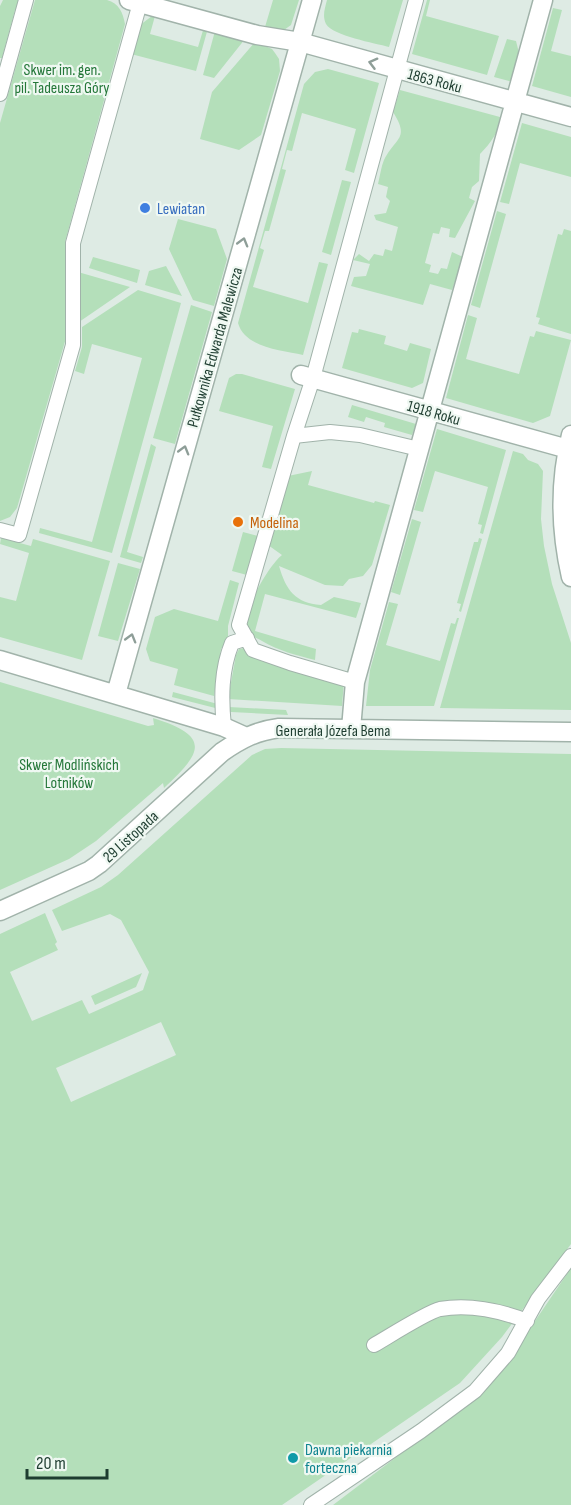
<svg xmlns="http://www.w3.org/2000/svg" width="571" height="1505" font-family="'Sofia Sans Condensed',sans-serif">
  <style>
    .green { fill: #b4dfba; fill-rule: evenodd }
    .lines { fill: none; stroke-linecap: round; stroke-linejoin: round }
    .lane-casing { stroke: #a1b3aa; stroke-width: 16 }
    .street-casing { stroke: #a1b3aa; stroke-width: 21 }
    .lane { stroke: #fff; stroke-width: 14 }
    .street { stroke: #fff; stroke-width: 18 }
    .oneway { stroke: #8e9e98 }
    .shop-dot { fill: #3f7fe0; stroke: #eff8f2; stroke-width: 2 }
    .food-dot { fill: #e8710a; stroke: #eff8f2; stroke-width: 2 }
    .culture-dot { fill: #0f9aa8; stroke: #eff8f2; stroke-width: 2 }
    .labels { text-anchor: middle; stroke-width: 4.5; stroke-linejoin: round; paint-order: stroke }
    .park-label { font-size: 16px; fill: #247739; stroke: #eff8f2 }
    .street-label { font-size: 16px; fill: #1e3d30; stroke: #eff8f2 }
    .shop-label { font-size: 16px; fill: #366cbe; stroke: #eff8f2; text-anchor: start }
    .food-label { font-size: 16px; fill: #c56008; stroke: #eff8f2; text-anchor: start }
    .culture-label { font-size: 16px; fill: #0d838f; stroke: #eff8f2; text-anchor: start }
  </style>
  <rect width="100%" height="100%" fill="#deebe4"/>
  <path class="green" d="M3,0H21L18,10H15L2,58H0V6Z
    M35,0H107C119,3 123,13 125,24L65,242L66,338L17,508L10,517L0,521V123Z
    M273,0H299L291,25L284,30L265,27Z
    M327,0H403L389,47C375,43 333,36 326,24C322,16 325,8 327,0Z
    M427,0H430L426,16L499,36L487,75L412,54Z
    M553,8L562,10L551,51L571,56V97L532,86Z
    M152,16H155L150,34L198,47L204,27L208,28L196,71L131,54L140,25Z
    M215,31L245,39L214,78L203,75Z
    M507,39L516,41L520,57L513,82L494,77Z
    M255,42L272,49L275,53L279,59L280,71L261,135L239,150L200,139L212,92Z
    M328,69L379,83L354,173L345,170L356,129L302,113L292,151L287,150L282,169L286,170L269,231H265L260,248L264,250L253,287L308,303L319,262L328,264L303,355C282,350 245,348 238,323L304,84L315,72Z
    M400,90L500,117C500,131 490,144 480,154L479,181L472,187L469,198L475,201L455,238L449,237L450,229L441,227L439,234L433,233L425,263L431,265L429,272L438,274L441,268L447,269L452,252L463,257L452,290L430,284L423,305L351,286L354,277L366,276L370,264L353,260L359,254L369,261L374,254L383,256L385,249L392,251L398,227L376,220L374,215L386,213L390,201L386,197L388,187L378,184C380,176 381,167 384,160C396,137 410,139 393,112Z
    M522,123L571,137V177L520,163L509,204L500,202Z
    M342,180L351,182L331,255L322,252Z
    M497,211L506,214L480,308L471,305Z
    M178,219L216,229L227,259L214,306L193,300L169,249Z
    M564,229L571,231V334L538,324L540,318L536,317L558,234L562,235Z
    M93,257L140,270L137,283L89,268Z
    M166,266L182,296L145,285L149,271Z
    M78,272L130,287L79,322Z
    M138,290L181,303L112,553L39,533L40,528L92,542L142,358L92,344L84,374L75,371L82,347V327Z
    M191,305L212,312L175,444L153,438Z
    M468,315L477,318L466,359L519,374L530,336L534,337L536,331L571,340L550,416L533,423L446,398Z
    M359,329L386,336L384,344L407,351L410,343L431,349L423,383L412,388L342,368L352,332L358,333Z
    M236,374H242L295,389L271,469L262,467L273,426L219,411L229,378Z
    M352,405L416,424L412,435L384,427L385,423L366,417L364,422L348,417Z
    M437,429L506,450L483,534L480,533L482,525L478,524L488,487L435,471L423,512L414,510Z
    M151,444L156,447L127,552L143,557L141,563L120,557Z
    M513,451L523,454L528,460L538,464L543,471L541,519L544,546L552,584L571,643V710L440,708Z
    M312,471L308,485L374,503L375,501L390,505L372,565L363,576L349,579L343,586L325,585L279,566C286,590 295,603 321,605L334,597L361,603L356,618L265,594L255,631L316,649L315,660C296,655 279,651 262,641C259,639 252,637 250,634C236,619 269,565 282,555L268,545L288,476Z
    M412,519L421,522L400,595L391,592Z
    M243,532L258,536L247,575L232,571Z
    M1,538L31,546L33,539L110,561L82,660L0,637V597L16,601L29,553L0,544Z
    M479,538L482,539L461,612L459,611L461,604L457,603L474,542H478Z
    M118,563L140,569L118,641L98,636Z
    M230,580L239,583L228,626V640L221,649L214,696L174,685L178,669L150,661L146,649L155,617L174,609L218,621Z
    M389,602L398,604L386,645L440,661L451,623L455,624L457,618H459L434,706H366L370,670Z
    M244,648L251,651L255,657L314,677L344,681L342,706L228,699L236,655L239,649Z
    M0,682L148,726L154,725L153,718C211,736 203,752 164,788L163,783L96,841L69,859L0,890Z
    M173,692L229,707L286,710L288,715L231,712L172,697Z
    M281,748L571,754V1244L502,1337L460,1383L282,1505H0V934L45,913L57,942L55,944L58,950L10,972L32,1021L82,1000L89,1014L143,990L149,972L121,920L110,914L62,931L52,910L101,887L118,875L252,755L265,749ZM161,1022L176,1055L71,1102L56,1068Z
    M142,973L136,987L95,1005L91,996Z
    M571,1268V1505H333L481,1393L518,1346Z"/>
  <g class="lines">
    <g class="lane-casing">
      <path id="lane" d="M0,94L26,0
        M294,436L330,432L360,435L419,449
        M0,530L19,535L73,345V243L140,3
        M355,682L290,663L253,650L239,625L294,436L313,378L416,0
        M224,727C221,698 221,670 232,643L247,638
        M374,1345C388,1337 427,1312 440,1309C469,1304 501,1311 527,1321
        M311,1505L421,1431L475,1391L508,1353L538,1299L571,1256"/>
    </g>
    <g class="street-casing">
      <path id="street" d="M129,0L257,35L300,42L571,117
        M301,375L568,449
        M571,435C559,483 560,529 571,577
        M0,660L224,727L244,736
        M116,694L312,0
        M351,729L355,682L543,0
        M0,911L89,871L99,864L222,752C241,739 256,731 279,728L571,732"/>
    </g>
    <use href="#lane" class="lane"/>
    <use href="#street" class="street"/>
  </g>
  <defs><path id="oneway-chevron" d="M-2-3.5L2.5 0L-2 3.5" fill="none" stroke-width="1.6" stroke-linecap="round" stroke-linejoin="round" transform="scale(1.5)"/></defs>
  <g class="oneway">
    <use href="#oneway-chevron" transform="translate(373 63) rotate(-165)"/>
    <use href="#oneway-chevron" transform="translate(243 242) rotate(-74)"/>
    <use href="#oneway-chevron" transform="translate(184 450) rotate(-74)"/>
    <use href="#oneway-chevron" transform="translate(131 638) rotate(-74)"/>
  </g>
  <circle class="shop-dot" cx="145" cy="208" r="6"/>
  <circle class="food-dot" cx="238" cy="522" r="6"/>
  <circle class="culture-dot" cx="293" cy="1458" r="6"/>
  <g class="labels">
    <g class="park-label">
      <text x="62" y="75">Skwer im. gen.<tspan x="62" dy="18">pil. Tadeusza Góry</tspan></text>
      <text x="69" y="770">Skwer Modlińskich<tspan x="69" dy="18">Lotników</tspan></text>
    </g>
    <g class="street-label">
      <text transform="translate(435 80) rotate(15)" y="6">1863 Roku</text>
      <text transform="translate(214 347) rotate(-74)" y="6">Pułkownika Edwarda Malewicza</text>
      <text transform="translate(434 412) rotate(16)" y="6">1918 Roku</text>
      <text x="333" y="736">Generała Józefa Bema</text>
      <text transform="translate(130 836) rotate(-42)" y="6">29 Listopada</text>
    </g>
    <g class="shop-label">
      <text x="157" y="214">Lewiatan</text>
    </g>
    <g class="food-label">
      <text x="250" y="528">Modelina</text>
    </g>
    <g class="culture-label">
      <text x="305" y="1455">Dawna piekarnia<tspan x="305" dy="18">forteczna</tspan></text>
    </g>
  </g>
  <path d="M27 1469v9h80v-9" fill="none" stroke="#1e3d30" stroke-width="3"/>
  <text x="36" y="1469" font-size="18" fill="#1e3d30" stroke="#eff8f2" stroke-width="4.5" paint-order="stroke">20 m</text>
</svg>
